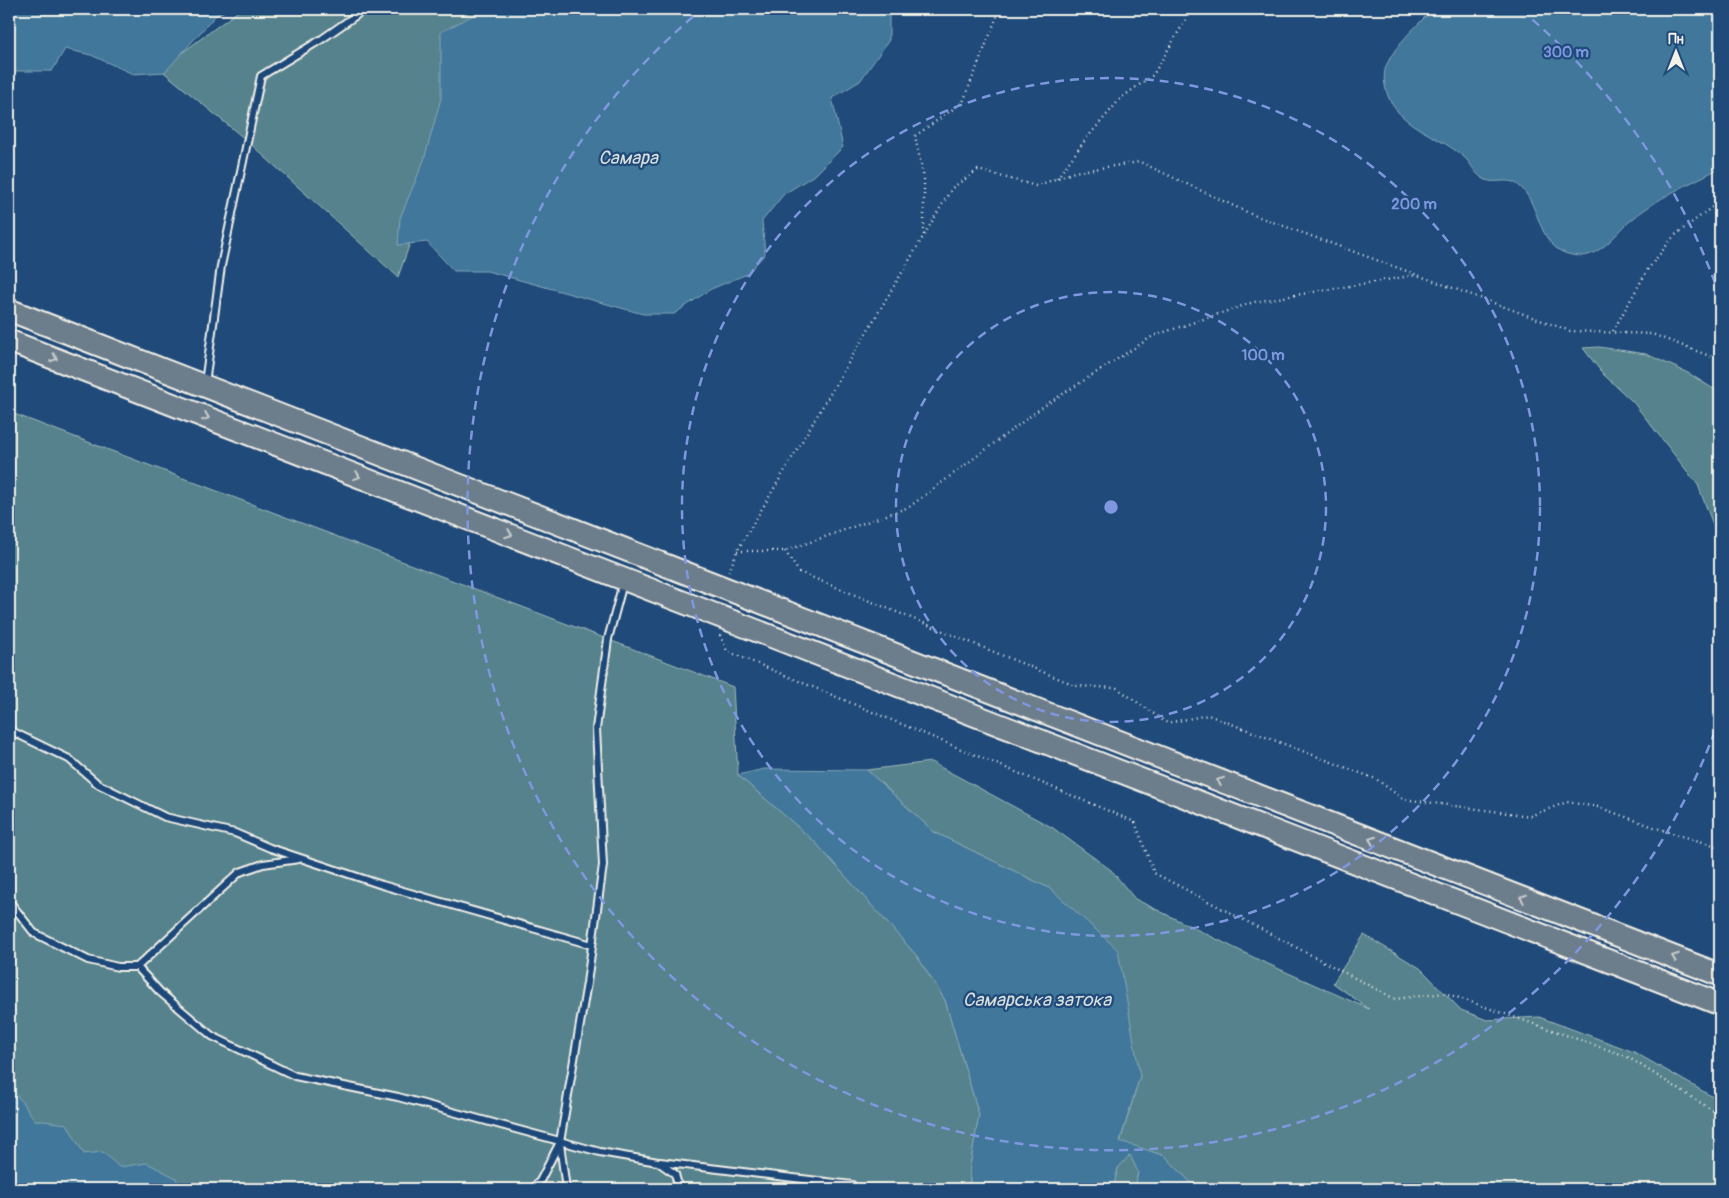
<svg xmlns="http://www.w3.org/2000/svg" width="1729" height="1198" font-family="Pangolin,sans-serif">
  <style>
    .green { fill: #54828c; stroke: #a4baba }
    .water { fill: #3f779a; stroke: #87a8b9 }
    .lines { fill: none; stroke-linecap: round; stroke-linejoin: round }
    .service-casing { stroke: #f4f1e8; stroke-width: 10 }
    .trunk-casing { stroke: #f4f1e8; stroke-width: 25 }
    .path { stroke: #f4f1e8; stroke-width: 2.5; stroke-dasharray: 1 4; stroke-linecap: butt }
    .service { stroke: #1f4a7a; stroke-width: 6 }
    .trunk { stroke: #6c7d8c; stroke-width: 21 }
    .oneway { stroke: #cbcecc }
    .ring { fill: none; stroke: #7e97df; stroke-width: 2.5; stroke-dasharray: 9 6 }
    .labels { text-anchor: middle; stroke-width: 4.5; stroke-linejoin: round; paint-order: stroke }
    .water-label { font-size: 19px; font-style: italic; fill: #d9dfdc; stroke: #1f4a7a }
    .centre { fill: #7e97df; stroke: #1f4a7a; stroke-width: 2.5 }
    .ring-label { font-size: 15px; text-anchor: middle; font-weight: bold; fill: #7e97df; stroke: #1f4a7a; stroke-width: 4.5; stroke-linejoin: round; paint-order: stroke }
  </style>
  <rect width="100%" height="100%" fill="#1f4a7a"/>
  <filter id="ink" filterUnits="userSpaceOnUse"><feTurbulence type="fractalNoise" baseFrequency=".02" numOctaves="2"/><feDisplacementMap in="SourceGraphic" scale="10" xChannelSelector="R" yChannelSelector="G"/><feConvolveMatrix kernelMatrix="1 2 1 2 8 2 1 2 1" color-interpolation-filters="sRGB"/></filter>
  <g filter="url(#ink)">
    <path class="green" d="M241,9H520L481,42L398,277L246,140L160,69Z
      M1599,347L1646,354L1688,373L1720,393V543L1698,485L1633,402L1603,374L1583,348Z
      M9,412L733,687L738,775L814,841L917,956L945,1000L979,1115L970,1167V1189H9Z
      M931,762L1053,828L1111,870L1135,899L1259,960L1369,1009L1333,983L1364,935L1420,968L1461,1010L1487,1020L1539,1017L1634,1052L1720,1101V1189H1197L1165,1156L1120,1142L1140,1076L1051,889L934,832L867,770Z
      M1130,1154L1138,1172L1135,1189H1113L1118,1168Z"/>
    <path class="water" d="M9,9H229L216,15L165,72L133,74L91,55L65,49L52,71H9Z
      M485,9H889V40L860,81L832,98L843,147L816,174L784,194L762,221L765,254L747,274L711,289L674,314H643L487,271H454L427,242L398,245L400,218L424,160L441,98V32Z
      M1432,9H1720V168C1689,184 1656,198 1629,222C1617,233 1600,256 1581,256C1534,255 1544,204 1517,184C1507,177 1493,185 1484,179C1475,174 1473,167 1467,160C1442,135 1396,128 1386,90C1384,82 1383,72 1387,64C1397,42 1417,27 1432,9Z
      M764,769L867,770L934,832L1051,889L1118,950L1140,1076L1120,1141L1165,1156L1197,1189H1135L1138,1172L1130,1155L1118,1168L1113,1189H970V1167L979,1115L945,1000L917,956L814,841L738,775Z
      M9,1084L35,1120L67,1124L84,1154L103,1152L119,1167L147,1163L176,1178L179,1189H9Z"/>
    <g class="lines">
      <g class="service-casing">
        <path id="service" d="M205,383L221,266L261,76L322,39L365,9
          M9,730L69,759L98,784L165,817L235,833L270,848L382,885L592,945
          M9,901L34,933L88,960L118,967H137L240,872L263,864L299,859
          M137,967L160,992L212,1036L295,1076L398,1097L600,1152L658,1162L675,1174L679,1189
          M560,1144L566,1189
          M660,1162L852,1185
          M532,1189L540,1181L560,1142L587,983L603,865L596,729L608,639L623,583"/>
      </g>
      <g class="trunk-casing">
        <path id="trunk" d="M9,310L1720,975
          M9,341L1720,1004"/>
      </g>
      <path class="path" d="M1057,178L1086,139L1121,98L1153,75L1192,9
        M924,235V179L915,136L963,102L1000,9
        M1613,331L1648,269L1674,236L1720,201
        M737,551H785L909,507L1041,408L1153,336L1254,302L1416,275
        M785,551L799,572L1077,686L1117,688L1167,723L1208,715L1376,779L1403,799L1530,816L1567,802L1598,807L1665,831L1720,847
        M729,572L737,551L952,188L978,170L1036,186L1074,172L1140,162L1251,214L1570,331L1652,334L1720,360
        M720,635L727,651L1135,822L1154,873L1395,999L1445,993L1626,1056L1720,1115"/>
      <use href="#service" class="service"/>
      <use href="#trunk" class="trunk"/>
    </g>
    <defs><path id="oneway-chevron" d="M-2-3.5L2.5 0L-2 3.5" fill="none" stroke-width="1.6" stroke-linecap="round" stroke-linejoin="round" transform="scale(1.25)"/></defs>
    <g class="oneway">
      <use href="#oneway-chevron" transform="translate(54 358) rotate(21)"/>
      <use href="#oneway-chevron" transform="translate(206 417) rotate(21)"/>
      <use href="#oneway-chevron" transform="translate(357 476) rotate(21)"/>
      <use href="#oneway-chevron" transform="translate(509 534) rotate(21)"/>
      <use href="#oneway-chevron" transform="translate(1220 781) rotate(-159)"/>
      <use href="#oneway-chevron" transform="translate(1372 840) rotate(-159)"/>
      <use href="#oneway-chevron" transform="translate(1523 898) rotate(-159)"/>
      <use href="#oneway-chevron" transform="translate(1675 957) rotate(-159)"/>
    </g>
  </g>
  <g class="ring">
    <circle cx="1111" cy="507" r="215"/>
    <circle cx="1111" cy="507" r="429"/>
    <path d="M1720 717A644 644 0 1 1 701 10M1521 10A644 644 0 0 1 1720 297"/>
  </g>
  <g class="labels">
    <g class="water-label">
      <text x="628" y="164">Самара</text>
      <text x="1037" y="1006">Самарська затока</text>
    </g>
  </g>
  <circle cx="1111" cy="507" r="8" class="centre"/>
  <g class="ring-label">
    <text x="1566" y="57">300 m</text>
    <text x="1414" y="209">200 m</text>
    <text x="1263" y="360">100 m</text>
  </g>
  <rect width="1729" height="1198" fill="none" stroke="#1f4a7a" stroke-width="30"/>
  <rect x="15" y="15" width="1699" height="1168" fill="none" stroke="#f4f1e8" stroke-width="2" filter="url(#ink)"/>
  <g transform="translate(1676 52)" stroke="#1f4a7a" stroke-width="4" paint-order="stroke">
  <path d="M0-4L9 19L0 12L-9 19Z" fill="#f4f1e8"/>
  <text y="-8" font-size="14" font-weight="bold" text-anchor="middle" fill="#f4f1e8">Пн</text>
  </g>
</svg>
